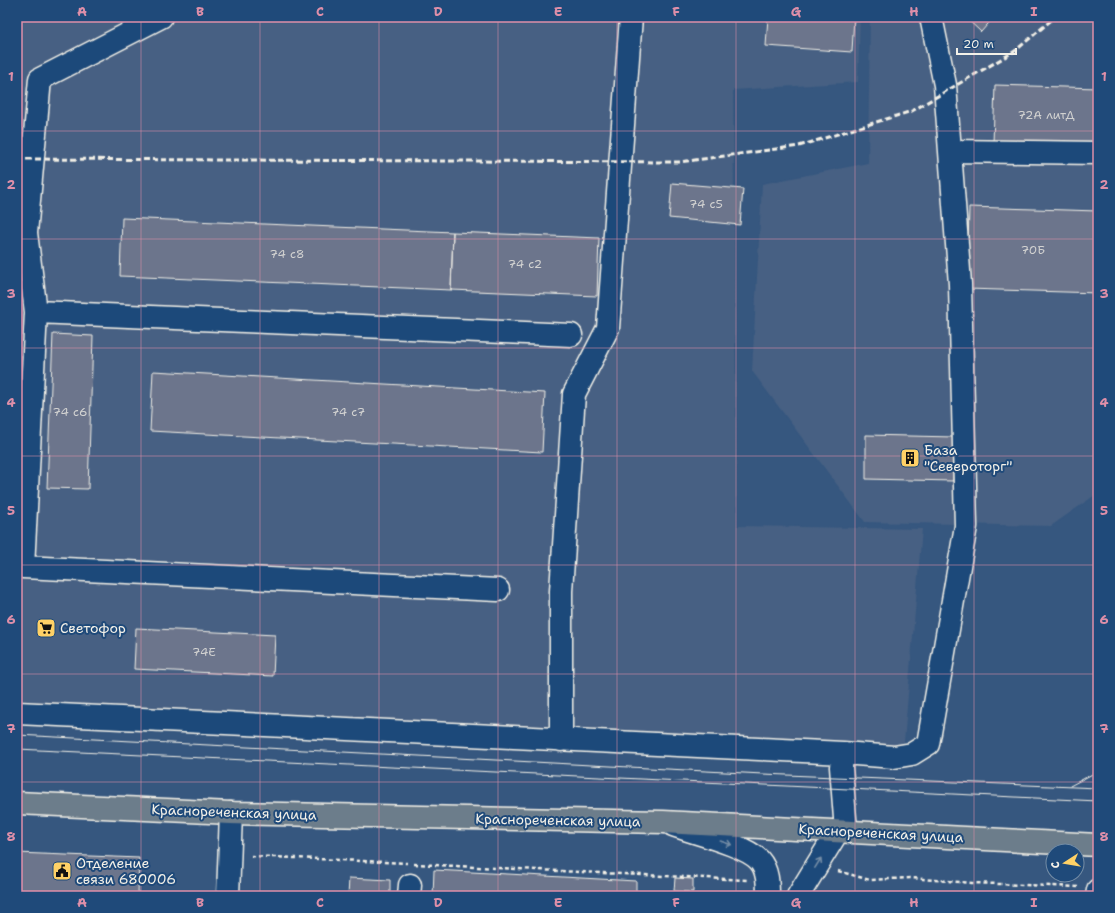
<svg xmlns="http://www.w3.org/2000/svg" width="1115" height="913" font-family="'Shantell Sans',sans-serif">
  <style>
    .built { fill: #466083 }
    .building { fill: #6c758c; stroke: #f4f1e8 }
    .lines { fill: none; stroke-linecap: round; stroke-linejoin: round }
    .minor-casing { stroke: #f4f1e8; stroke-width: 25 }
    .major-casing { stroke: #f4f1e8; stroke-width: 25 }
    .path { stroke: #f4f1e8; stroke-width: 2.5; stroke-dasharray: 4 3; stroke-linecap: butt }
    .minor { stroke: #1f4a7a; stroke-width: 22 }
    .major { stroke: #6c7d8b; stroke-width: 22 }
    .tram { stroke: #f4f1e8; stroke-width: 1 }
    .rail { stroke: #f4f1e8; stroke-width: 3; stroke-dasharray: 6 3; stroke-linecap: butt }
    .oneway { stroke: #748da6 }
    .grid { fill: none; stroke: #de8fa9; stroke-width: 1; stroke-opacity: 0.55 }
    .labels { text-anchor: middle; stroke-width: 4; stroke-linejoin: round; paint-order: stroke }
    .number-label { font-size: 12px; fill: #d2d2d1 }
    .poi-label { font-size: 14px; fill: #f4f1e8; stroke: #1f4a7a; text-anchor: start }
    .street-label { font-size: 14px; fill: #f4f1e8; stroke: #1f4a7a }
    .neatline { fill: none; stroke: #de8fa9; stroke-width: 1.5 }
    .grid-label { font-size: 13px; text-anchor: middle; font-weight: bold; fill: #de8fa9 }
  </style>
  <rect width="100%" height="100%" fill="#36577f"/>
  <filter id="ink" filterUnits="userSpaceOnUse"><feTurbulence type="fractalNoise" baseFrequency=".025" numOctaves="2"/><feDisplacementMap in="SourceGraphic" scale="8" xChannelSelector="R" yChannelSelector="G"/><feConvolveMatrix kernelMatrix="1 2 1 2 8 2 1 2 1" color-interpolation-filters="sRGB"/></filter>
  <g filter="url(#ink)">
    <path class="built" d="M17,17H860L858,82L733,90L737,526L922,529L903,754L17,706Z
      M870,17H1098V493L1051,526L865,522L752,371L762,184L868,163Z"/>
    <path class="building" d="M768,17H854L852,52L766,46Z
      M965,17H994L981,32Z
      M995,85L1098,88V146L993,143Z
      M672,183L743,189L740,225L669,218Z
      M969,207L1098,211V293L967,289Z
      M122,218L453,232L451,290L120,276Z
      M453,232L599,238L597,296L451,290Z
      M53,334L93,336L88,489L47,488Z
      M153,371L545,393L542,452L150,431Z
      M866,435L954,437L953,481L866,479Z
      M136,628L275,635L273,676L134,669Z
      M17,853L139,858L138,896L17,894Z
      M434,870L636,881V896H433Z
      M349,878L390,880V896H348Z
      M675,878L693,879V892L674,891Z"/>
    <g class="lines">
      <g class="minor-casing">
        <path id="minor" d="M161,17L40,79L26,233L36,312L23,567L498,590
          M950,151L1098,153
          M36,312L571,335
          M17,713L843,753
          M561,740V591L574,394L608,328L631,17
          M673,825C695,833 745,845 759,860C768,870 768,884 768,896
          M846,831L841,767L843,753L894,757L912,754L928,744L966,526L960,284L945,85L931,17
          M228,896L231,813
          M409,896L410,885
          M798,896L838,831
          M1097,896L1098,890"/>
      </g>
      <g class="major-casing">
        <path id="major" d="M17,803L231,813L663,822L1098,845"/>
      </g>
      <path class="path" d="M251,856L407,863
        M414,864L747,880
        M838,871L870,880L910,878L972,883L1078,887"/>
      <use href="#minor" class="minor"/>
      <use href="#major" class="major"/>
      <path class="tram" d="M17,735L763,774L1098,788
        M17,749L1098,801
        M1070,786L1098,771"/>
      <path class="rail" d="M17,159L680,162L799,146L912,111L1015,51L1055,17"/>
    </g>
    <defs><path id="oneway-shaft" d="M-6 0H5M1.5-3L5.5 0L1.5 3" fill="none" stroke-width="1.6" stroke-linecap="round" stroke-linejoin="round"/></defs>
    <g class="oneway">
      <use href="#oneway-shaft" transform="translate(726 843) rotate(19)"/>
      <use href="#oneway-shaft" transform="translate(818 863) rotate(-58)"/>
    </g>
  </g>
  <path class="grid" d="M141,17V896M260,17V896M379,17V896M498,17V896M617,17V896M736,17V896M855,17V896M974,17V896M17,131H1098M17,239H1098M17,348H1098M17,456H1098M17,565H1098M17,674H1098M17,782H1098"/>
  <defs>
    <g id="building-square" transform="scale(1)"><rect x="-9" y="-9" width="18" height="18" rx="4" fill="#ffd166" stroke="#1f4a7a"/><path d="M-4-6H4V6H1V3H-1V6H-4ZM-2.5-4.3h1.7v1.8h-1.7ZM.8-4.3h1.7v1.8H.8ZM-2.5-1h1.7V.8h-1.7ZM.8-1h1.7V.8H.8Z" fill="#111"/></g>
    <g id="supermarket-square" transform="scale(1)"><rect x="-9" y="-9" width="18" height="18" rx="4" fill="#ffd166" stroke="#1f4a7a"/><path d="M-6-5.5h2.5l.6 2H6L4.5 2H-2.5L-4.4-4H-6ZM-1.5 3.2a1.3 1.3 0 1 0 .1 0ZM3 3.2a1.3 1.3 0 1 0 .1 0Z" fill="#111"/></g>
    <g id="civic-square" transform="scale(1)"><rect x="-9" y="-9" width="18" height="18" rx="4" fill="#ffd166" stroke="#1f4a7a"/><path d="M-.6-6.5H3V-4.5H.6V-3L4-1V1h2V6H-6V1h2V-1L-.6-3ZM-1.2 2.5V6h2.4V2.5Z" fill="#111"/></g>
  </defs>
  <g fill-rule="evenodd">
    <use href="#building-square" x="910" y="458"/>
    <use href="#supermarket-square" x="46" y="628"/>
    <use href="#civic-square" x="62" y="871"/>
  </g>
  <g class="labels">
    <g class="number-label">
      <text x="1046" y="119">72А литД</text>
      <text x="706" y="208">74 с5</text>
      <text x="1033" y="254">70Б</text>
      <text x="287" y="258">74 с8</text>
      <text x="525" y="268">74 с2</text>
      <text x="70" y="416">74 с6</text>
      <text x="348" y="416">74 с7</text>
      <text x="204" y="656">74Е</text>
    </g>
    <g class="poi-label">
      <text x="924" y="455">База<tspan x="924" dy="16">"Североторг"</tspan></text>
      <text x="60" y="633">Светофор</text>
      <text x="76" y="868">Отделение<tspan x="76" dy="16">связи 680006</tspan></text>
    </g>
    <g class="street-label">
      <text transform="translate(234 812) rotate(2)" y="5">Краснореченская улица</text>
      <text transform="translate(558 820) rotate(1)" y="5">Краснореченская улица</text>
      <text transform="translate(881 833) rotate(3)" y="5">Краснореченская улица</text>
    </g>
  </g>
  <rect width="1115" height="913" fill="none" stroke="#1f4a7a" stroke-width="44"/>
  <g transform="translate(1065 863) rotate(258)"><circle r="19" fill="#1f4a7a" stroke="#748da6"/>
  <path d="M0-3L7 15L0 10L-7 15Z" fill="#ffd166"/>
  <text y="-6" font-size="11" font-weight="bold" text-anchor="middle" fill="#f4f1e8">С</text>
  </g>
  <path d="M957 48v6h59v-6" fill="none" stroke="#f4f1e8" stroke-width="2"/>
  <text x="963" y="48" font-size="12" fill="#f4f1e8" stroke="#1f4a7a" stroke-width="3" paint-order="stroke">20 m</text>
  <rect x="22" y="22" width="1071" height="869" class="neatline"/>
  <g class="grid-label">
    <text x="82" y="16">A</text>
    <text x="200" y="16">B</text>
    <text x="320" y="16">C</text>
    <text x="438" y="16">D</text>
    <text x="558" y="16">E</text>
    <text x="676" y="16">F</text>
    <text x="796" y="16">G</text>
    <text x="914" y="16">H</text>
    <text x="1034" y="16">I</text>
    <text x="11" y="81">1</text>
    <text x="1104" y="81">1</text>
    <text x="11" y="189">2</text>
    <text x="1104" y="189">2</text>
    <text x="11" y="298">3</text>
    <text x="1104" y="298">3</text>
    <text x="11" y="407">4</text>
    <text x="1104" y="407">4</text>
    <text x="11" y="515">5</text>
    <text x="1104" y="515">5</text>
    <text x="11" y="624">6</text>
    <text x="1104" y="624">6</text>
    <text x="11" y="733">7</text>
    <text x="1104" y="733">7</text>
    <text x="11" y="841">8</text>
    <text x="1104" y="841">8</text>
    <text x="82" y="907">A</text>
    <text x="200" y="907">B</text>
    <text x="320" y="907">C</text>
    <text x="438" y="907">D</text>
    <text x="558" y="907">E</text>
    <text x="676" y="907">F</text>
    <text x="796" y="907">G</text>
    <text x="914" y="907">H</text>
    <text x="1034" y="907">I</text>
  </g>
</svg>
